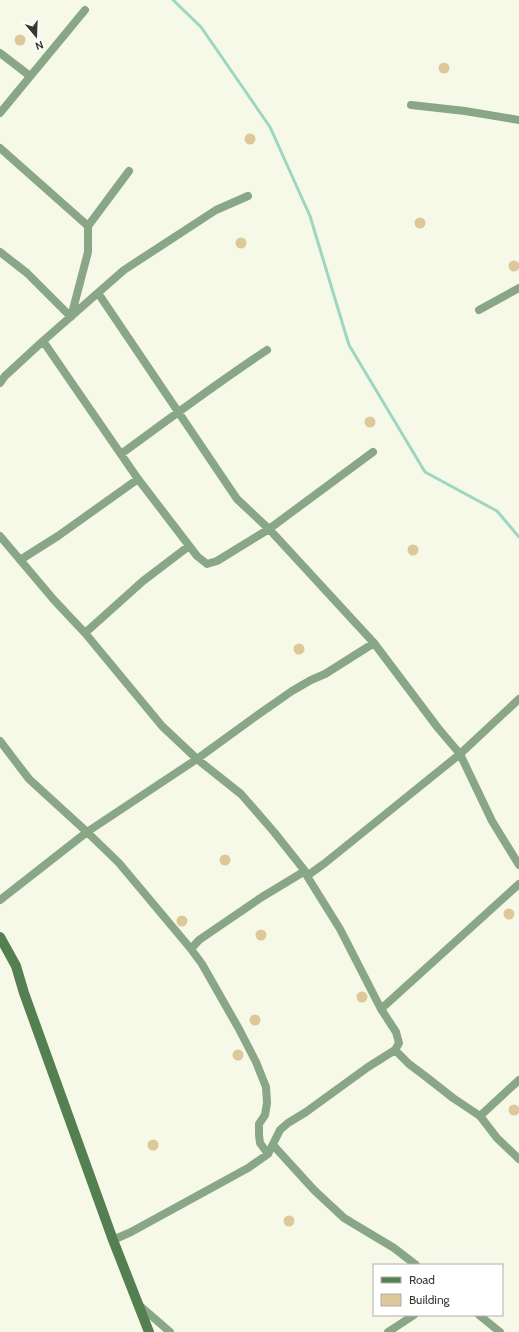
<svg xmlns="http://www.w3.org/2000/svg" width="519" height="1332" font-family="Cabin,sans-serif">
  <style>
    .lines { fill: none; stroke-linecap: round; stroke-linejoin: round }
    .stream { stroke: #9dd6c3; stroke-width: 3 }
    .building { fill: #ddc89a }
    .street { stroke: #89a787; stroke-width: 8 }
    .secondary { stroke: #548051; stroke-width: 10 }
  </style>
  <rect width="100%" height="100%" fill="#f6f9e7"/>
  <g class="lines">
    <path class="stream" d="M173,0L201,27L270,127L310,216L349,345L425,472L497,511L519,537"/>
  </g>
  <path class="building" d="M14.5 40a5.5 5.5 0 1 1 11 0a5.5 5.5 0 1 1-11 0Z
    M438.5 68a5.5 5.5 0 1 1 11 0a5.5 5.5 0 1 1-11 0Z
    M244.5 139a5.5 5.5 0 1 1 11 0a5.5 5.5 0 1 1-11 0Z
    M414.5 223a5.5 5.5 0 1 1 11 0a5.5 5.5 0 1 1-11 0Z
    M235.5 243a5.5 5.5 0 1 1 11 0a5.5 5.5 0 1 1-11 0Z
    M508.5 266a5.5 5.5 0 1 1 11 0a5.5 5.5 0 1 1-11 0Z
    M364.5 422a5.5 5.5 0 1 1 11 0a5.5 5.5 0 1 1-11 0Z
    M407.5 550a5.5 5.5 0 1 1 11 0a5.5 5.5 0 1 1-11 0Z
    M293.5 649a5.5 5.5 0 1 1 11 0a5.5 5.5 0 1 1-11 0Z
    M219.5 860a5.5 5.5 0 1 1 11 0a5.5 5.5 0 1 1-11 0Z
    M503.5 914a5.5 5.5 0 1 1 11 0a5.5 5.5 0 1 1-11 0Z
    M176.5 921a5.5 5.5 0 1 1 11 0a5.5 5.5 0 1 1-11 0Z
    M255.5 935a5.5 5.5 0 1 1 11 0a5.5 5.5 0 1 1-11 0Z
    M356.5 997a5.5 5.5 0 1 1 11 0a5.5 5.5 0 1 1-11 0Z
    M249.5 1020a5.5 5.5 0 1 1 11 0a5.5 5.5 0 1 1-11 0Z
    M232.5 1055a5.5 5.5 0 1 1 11 0a5.5 5.5 0 1 1-11 0Z
    M508.5 1110a5.5 5.5 0 1 1 11 0a5.5 5.5 0 1 1-11 0Z
    M147.5 1145a5.5 5.5 0 1 1 11 0a5.5 5.5 0 1 1-11 0Z
    M283.5 1221a5.5 5.5 0 1 1 11 0a5.5 5.5 0 1 1-11 0Z"/>
  <g class="lines">
    <path class="street" d="M0,53L30,76
      M411,105L465,111L519,120
      M0,113L85,10
      M0,148L88,226
      M0,252L27,273L71,317L88,252V226L129,171
      M98,293L237,499L269,529L374,643L438,728L460,754L492,821L519,865
      M479,310L519,288
      M43,341L138,479L197,556L207,564L217,561L269,529L373,452
      M0,383L5,376L43,341L124,270L216,210L248,196
      M121,454C169,419 217,383 267,350
      M0,536L54,600L85,633L162,726L197,759L241,794L274,832L305,871L307,876
      M20,560L58,536L138,479
      M85,633L143,581L189,546
      M0,741L29,779L87,832L119,863L191,949L202,964L239,1029L256,1062L266,1087L267,1103L265,1115L259,1124V1135L260,1143L268,1154
      M0,900L87,832L197,759L259,714L292,691L311,680L325,674L374,643
      M191,949L199,940L262,897L305,871
      M381,1009L519,884
      M395,1050L409,1064L425,1076L453,1098L480,1116L497,1138L519,1159
      M480,1116L519,1080
      M273,1145L314,1190L344,1218L394,1248L416,1265
      M113,1240L131,1232L248,1168L268,1154L280,1130L288,1123L306,1112L368,1067L395,1050L399,1043L396,1032L381,1009L340,929L307,876L325,863L460,754L519,699
      M139,1305L170,1332
      M479,1315L500,1332
      M388,1332L414,1315"/>
    <path class="secondary" d="M0,937L16,966L24,993L113,1240L149,1332"/>
  </g>
  <rect x="373" y="1264" width="130" height="52" fill="#ffffff" stroke="#afafad"/>
  <rect x="381" y="1277" width="20" height="6" fill="#548051" stroke="#afafad"/>
  <text x="409" y="1284" font-size="12" fill="#373831">Road</text>
  <rect x="381" y="1294" width="20" height="12" fill="#ddc89a" stroke="#afafad"/>
  <text x="409" y="1304" font-size="12" fill="#373831">Building</text>
  <g transform="translate(36 36) rotate(161)" stroke="#ffffff" stroke-width="3" paint-order="stroke">
  <path d="M0-3L7 15L0 10L-7 15Z" fill="#373831"/>
  <text y="-6" font-size="11" font-weight="bold" text-anchor="middle" fill="#373831">N</text>
  </g>
</svg>
